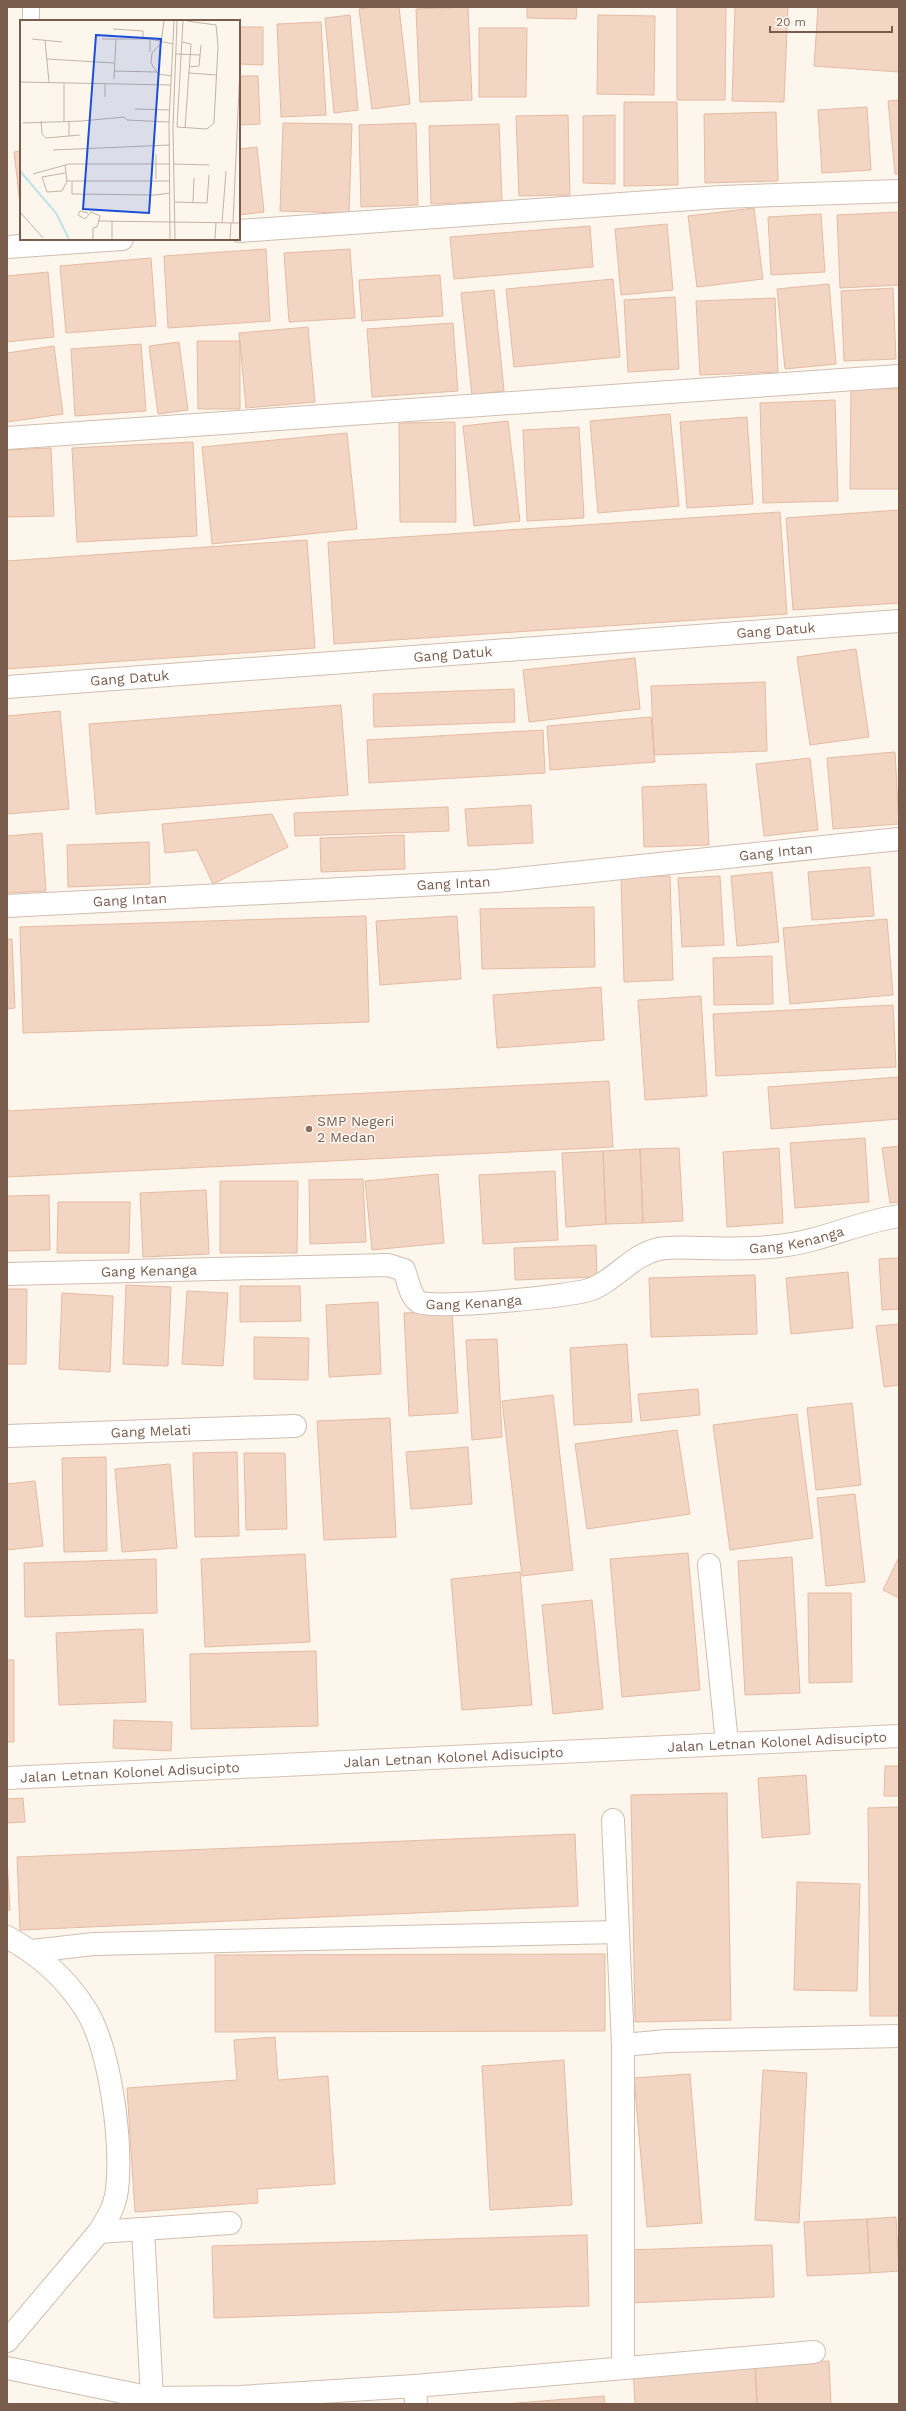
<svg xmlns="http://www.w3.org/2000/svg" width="906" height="2411" font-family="'Work Sans',sans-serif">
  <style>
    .building { fill: #f3d5c3; stroke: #e6bba3 }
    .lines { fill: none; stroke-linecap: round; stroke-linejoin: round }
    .lane-casing { stroke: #d1beb0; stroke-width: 18 }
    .street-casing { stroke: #d1beb0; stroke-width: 24 }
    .secondary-casing { stroke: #d6c0b0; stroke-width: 24 }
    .lane { stroke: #fff; stroke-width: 16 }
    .street { stroke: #fff; stroke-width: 22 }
    .secondary { stroke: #fff; stroke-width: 22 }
    .education-dot { fill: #8d6e63; stroke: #fffaf3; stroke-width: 1.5 }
    .labels { text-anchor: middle; stroke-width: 3; stroke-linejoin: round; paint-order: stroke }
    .street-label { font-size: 14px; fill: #7a5c4d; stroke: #fffaf3 }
    .education-label { font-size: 14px; fill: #785e54; stroke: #fffaf3; text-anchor: start }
    .inset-river { fill: none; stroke: #bfe3e8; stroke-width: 2 }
    .inset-road { fill: none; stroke: #c5b3a7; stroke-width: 1 }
    .view { fill: #1d4ed8; fill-opacity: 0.15; stroke: #1d4ed8; stroke-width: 2 }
    .inset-edge { fill: none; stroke: #7a5c4d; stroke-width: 2 }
  </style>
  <rect width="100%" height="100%" fill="#fdf6ec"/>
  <path class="building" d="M372,7H399L410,104L372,109L359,9Z
    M468,7L472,100L420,102L416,9Z
    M527,7H577L576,19L527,18Z
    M677,7H726L725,100H677Z
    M735,7H788L784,102L732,101Z
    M818,7H899V72L814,66Z
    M350,15L358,110L334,113L325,18Z
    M598,15L655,16L654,95L597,94Z
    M321,22L326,115L281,117L277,24Z
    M239,27H263V65L239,64Z
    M479,28H527L526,97H479Z
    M239,76H258L260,124L239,125Z
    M899,100V174H895L888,101Z
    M624,102H677L678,185L624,186Z
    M867,107L871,170L822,173L818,110Z
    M776,112L778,181L705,183L704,114Z
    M568,115L570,195L519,196L516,116Z
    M615,115V184L583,183V116Z
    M283,123L352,124L349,213L280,211Z
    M416,123L418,205L361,207L359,125Z
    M499,124L502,201L431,204L429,126Z
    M257,147L264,212L239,215V149Z
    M21,151V213L14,152Z
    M754,208L763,279L697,287L688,216Z
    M899,212V285L840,288L837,215Z
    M821,214L825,272L771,275L768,217Z
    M667,224L673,290L621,295L615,229Z
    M590,226L593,267L454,279L450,237Z
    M266,249L270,321L168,328L164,256Z
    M350,249L355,318L289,322L284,253Z
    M151,258L156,326L66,333L60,266Z
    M48,272L54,337L7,342V276Z
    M440,275L443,316L362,321L359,280Z
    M613,279L620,357L514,367L506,289Z
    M829,284L836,364L785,369L777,289Z
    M893,288L896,359L844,361L841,291Z
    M494,290L504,391L472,395L461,293Z
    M675,297L679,369L628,372L624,300Z
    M775,298L778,372L700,375L696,301Z
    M453,323L458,391L372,397L367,329Z
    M308,327L315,402L246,408L239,333Z
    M197,341H240V409H198Z
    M179,342L188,410L158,414L149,346Z
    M141,344L146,411L75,416L71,349Z
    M54,346L63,414L7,422V353Z
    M851,388L899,389V489H850Z
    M835,400L838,501L763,503L760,403Z
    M670,414L679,506L598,513L590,421Z
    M747,417L753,504L687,508L680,422Z
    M508,421L520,521L474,526L463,426Z
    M455,422L456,522H400L399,423Z
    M579,427L584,518L527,521L523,430Z
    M347,433L357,529L212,544L202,447Z
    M193,442L197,536L77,542L72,448Z
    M51,448L54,516L7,517V450Z
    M899,510V603L793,610L786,518Z
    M780,512L787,614L334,644L328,542Z
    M307,540L315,648L7,669V561Z
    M856,649L869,737L810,745L797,657Z
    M635,658L640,709L529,722L523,670Z
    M765,682L767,751L654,755L651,686Z
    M514,689L515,722L374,727L373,694Z
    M341,705L348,795L96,814L89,724Z
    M60,711L69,809L7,814V716Z
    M651,717L655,762L550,770L547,726Z
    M543,730L545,773L369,783L367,740Z
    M895,752L899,824L833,829L827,758Z
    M810,758L818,830L764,836L756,764Z
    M706,784L709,845L644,847L642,787Z
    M531,805L533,843L468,846L465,809Z
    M448,807L449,831L295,836L294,813Z
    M272,814L288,847L213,884L197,850L165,853L162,824Z
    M42,833L46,891L7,893V836Z
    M404,835L405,869L321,872L320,838Z
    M149,842L150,884L68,887L67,845Z
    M870,867L874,916L812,920L808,872Z
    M772,872L779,942L737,946L731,876Z
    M670,876L673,980L624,982L621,877Z
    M720,876L724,945L682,947L678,878Z
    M594,907L595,967L482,969L480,909Z
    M366,916L369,1022L23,1033L20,927Z
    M457,916L461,979L380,985L376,921Z
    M887,919L893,995L790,1004L783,928Z
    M7,939H12L15,1008L7,1009Z
    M772,956L773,1004L714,1005L713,958Z
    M601,987L604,1040L497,1048L493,995Z
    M701,996L707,1096L645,1100L638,1000Z
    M893,1005L896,1067L716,1076L713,1014Z
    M899,1077V1119L771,1129L768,1087Z
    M609,1081L613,1147L7,1177V1101L8,1111Z
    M865,1138L869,1202L795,1208L790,1143Z
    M899,1146V1202L890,1203L882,1148Z
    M679,1148L683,1221L643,1223L640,1149Z
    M779,1148L783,1223L727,1227L723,1152Z
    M640,1149L643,1223L606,1224L603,1151Z
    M603,1151L606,1224L566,1227L562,1153Z
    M555,1171L558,1240L483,1244L479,1175Z
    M438,1174L444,1243L372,1250L365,1181Z
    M363,1179L366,1242L310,1244L309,1180Z
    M220,1181H298L297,1253H220Z
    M206,1190L209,1254L143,1257L140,1193Z
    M49,1195L50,1250L7,1251V1196Z
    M58,1202H130L129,1253H57Z
    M596,1245L597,1277L515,1280L514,1248Z
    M899,1258V1309L882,1310L879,1259Z
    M848,1272L853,1328L791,1334L786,1278Z
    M755,1275L757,1334L651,1337L649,1278Z
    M126,1285L171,1287L168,1366L123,1364Z
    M240,1286H300L301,1321L240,1322Z
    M7,1289H27L26,1364H7Z
    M187,1291L228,1293L223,1366L182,1364Z
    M62,1293L113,1296L110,1372L59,1369Z
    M378,1302L381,1374L329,1377L326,1305Z
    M452,1311L458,1413L409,1416L404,1313Z
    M899,1324V1385L884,1387L876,1326Z
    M254,1337L309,1338L308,1380L254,1379Z
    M497,1339L502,1437L472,1440L466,1340Z
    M627,1344L632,1422L574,1425L570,1348Z
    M698,1389L700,1415L641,1421L638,1394Z
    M553,1395L573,1570L522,1576L502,1401Z
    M852,1403L861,1485L816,1490L807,1408Z
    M797,1414L813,1538L730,1550L713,1425Z
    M390,1418L396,1537L324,1540L317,1421Z
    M677,1430L690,1514L587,1529L575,1444Z
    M468,1447L472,1504L411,1509L406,1452Z
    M237,1452L239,1536L195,1537L193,1453Z
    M244,1453H285L287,1529L246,1530Z
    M106,1457L107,1551L64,1552L62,1458Z
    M170,1464L177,1548L122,1552L115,1469Z
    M35,1481L43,1546L7,1550V1484Z
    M855,1494L865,1582L826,1586L817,1498Z
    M688,1553L700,1690L622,1697L610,1559Z
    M305,1554L310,1642L205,1647L201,1559Z
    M792,1557L800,1693L745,1695L738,1561Z
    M899,1557V1598L883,1590Z
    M156,1559L157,1613L25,1617L24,1563Z
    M520,1572L532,1705L462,1710L451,1579Z
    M808,1593H851L852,1682L809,1683Z
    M592,1600L603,1709L553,1714L542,1605Z
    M143,1629L146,1702L59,1705L56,1633Z
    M316,1651L318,1726L191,1729L190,1654Z
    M7,1660H14V1742H7Z
    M114,1720L172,1722L171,1751L113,1748Z
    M885,1766H899V1796H884Z
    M806,1775L810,1834L762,1838L758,1778Z
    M727,1793L731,2020L635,2022L631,1795Z
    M23,1798L25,1822L7,1823V1799Z
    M899,1807V2016H870L868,1808Z
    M575,1834L578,1906L20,1930L17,1857Z
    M7,1858L10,1910L7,1911Z
    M797,1882L860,1884L857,1991L794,1990Z
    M605,1954V2031L215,2032V1955Z
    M275,2037L278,2080L328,2076L335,2184L257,2189L258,2203L135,2212L127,2088L237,2080L234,2040Z
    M564,2060L572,2205L490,2210L482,2066Z
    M763,2070L807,2073L799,2223L755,2220Z
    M690,2074L702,2223L647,2227L634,2078Z
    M896,2217L899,2271L870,2273L867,2219Z
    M867,2219L870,2273L807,2276L804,2222Z
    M587,2235L589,2306L214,2318L212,2246Z
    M772,2245L774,2297L629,2303L627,2250Z
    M829,2361L831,2404H757L755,2364Z
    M755,2364L757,2404H635L633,2369Z
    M604,2396L605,2404H505Z"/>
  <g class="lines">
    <g class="lane-casing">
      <path id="lane" d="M31,21V7"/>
    </g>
    <g class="street-casing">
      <g id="street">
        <path d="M239,231L720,197L899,191"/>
        <path d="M7,247L122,239"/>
        <path d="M7,438L899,376"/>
        <path id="s1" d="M7,687L899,621"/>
        <path id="s2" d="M7,906L497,881L899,839"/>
        <path id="s3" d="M7,1274L388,1265L404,1270C408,1280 410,1297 419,1302C431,1310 575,1296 592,1289C617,1279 631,1255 659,1249C674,1246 691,1248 707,1248C731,1249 755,1249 779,1246C820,1242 858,1222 899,1216"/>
        <path id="s4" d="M7,1436L295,1426"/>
        <path d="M709,1565L727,1743"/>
        <path d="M613,1820L623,2045V2368"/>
        <path d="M7,1937C40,1955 66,1978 86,2010C111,2050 124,2151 116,2196C113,2210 106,2221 99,2232L7,2341"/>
        <path d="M32,1951L94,1944L618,1932"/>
        <path d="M623,2045L667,2041L899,2036"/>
        <path d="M143,2229L152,2398"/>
        <path d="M99,2232L230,2223"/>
        <path d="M7,2368L152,2398L240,2397L415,2386L814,2352"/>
        <path d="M415,2386L416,2404"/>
      </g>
    </g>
    <g class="secondary-casing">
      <g id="secondary">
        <path id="s5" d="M7,1778L899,1736"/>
      </g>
    </g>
    <use href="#lane" class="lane"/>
    <use href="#street" class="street"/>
    <use href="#secondary" class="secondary"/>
  </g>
  <circle class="education-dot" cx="309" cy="1129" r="4"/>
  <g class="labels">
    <g class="street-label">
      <text dy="5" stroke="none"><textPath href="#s1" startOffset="771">Gang Datuk</textPath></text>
      <text dy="5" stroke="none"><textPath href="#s1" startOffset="447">Gang Datuk</textPath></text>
      <text dy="5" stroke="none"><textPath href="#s1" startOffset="123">Gang Datuk</textPath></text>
      <text dy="5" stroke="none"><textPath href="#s2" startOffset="771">Gang Intan</textPath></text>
      <text dy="5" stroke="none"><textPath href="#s2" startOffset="447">Gang Intan</textPath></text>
      <text dy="5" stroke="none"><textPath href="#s2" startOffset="123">Gang Intan</textPath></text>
      <text dy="5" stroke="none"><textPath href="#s3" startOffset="825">Gang Kenanga</textPath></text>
      <text dy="5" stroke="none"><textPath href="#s3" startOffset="142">Gang Kenanga</textPath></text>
      <text dy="5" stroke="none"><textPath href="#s3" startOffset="489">Gang Kenanga</textPath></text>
      <text dy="5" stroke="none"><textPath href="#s4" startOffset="144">Gang Melati</textPath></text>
      <text dy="5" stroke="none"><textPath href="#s5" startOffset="771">Jalan Letnan Kolonel Adisucipto</textPath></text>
      <text dy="5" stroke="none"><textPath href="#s5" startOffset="447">Jalan Letnan Kolonel Adisucipto</textPath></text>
      <text dy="5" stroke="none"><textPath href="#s5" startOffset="123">Jalan Letnan Kolonel Adisucipto</textPath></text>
    </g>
    <g class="education-label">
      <text x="317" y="1126">SMP Negeri<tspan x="317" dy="16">2 Medan</tspan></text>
    </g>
  </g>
  <g transform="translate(20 20)">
    <rect width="220" height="220" fill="#fdf6ec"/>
    <path class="inset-river" d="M0,151L36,193L49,219"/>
    <path class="inset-road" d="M144,1L141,23L132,33L131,43L138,54L152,56M163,1L157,107L187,109L194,103L198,26L196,5L167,1M93,9L123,11V19M12,19L42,22M82,19H130L153,24M25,20L29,62M162,22L171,24L165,108M130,32V19M156,34L180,35M27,39L94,43M169,47L179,46L181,25M94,51L136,52M168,53L197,55M94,59L96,19M0,62L151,65M44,63V101M85,64V77M115,89L150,90M21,101L22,114L26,118L60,115M49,102V116M3,103L62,101L104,97L107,100L149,102M33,130L150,125M153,144L189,145M45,153L22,157L27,172L42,171L47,161L45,145M13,154L49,144H150M136,159V134M46,161H150M52,162V174L135,175L150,173M155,182L187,183L189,155M173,182L174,158M0,192L23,218M68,193L60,191L58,195L65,199L71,192L80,196L77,207L73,208V219M79,201L220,203M202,203L206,151M213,203L220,47M92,219V201M150,219L149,102L154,1M155,219L153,107L157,1M195,219L196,202M210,219L211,203"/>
    <path class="view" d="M76,15L141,19L129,193L63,189Z"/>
    <rect width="220" height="220" class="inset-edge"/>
  </g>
  <rect width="906" height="2411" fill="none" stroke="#7a5c4d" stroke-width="16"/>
  <path d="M770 26v6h122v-6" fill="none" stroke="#7a5c4d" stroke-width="2"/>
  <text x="776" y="26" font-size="12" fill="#7a5c4d" stroke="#fffaf3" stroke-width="3" paint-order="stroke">20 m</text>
</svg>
